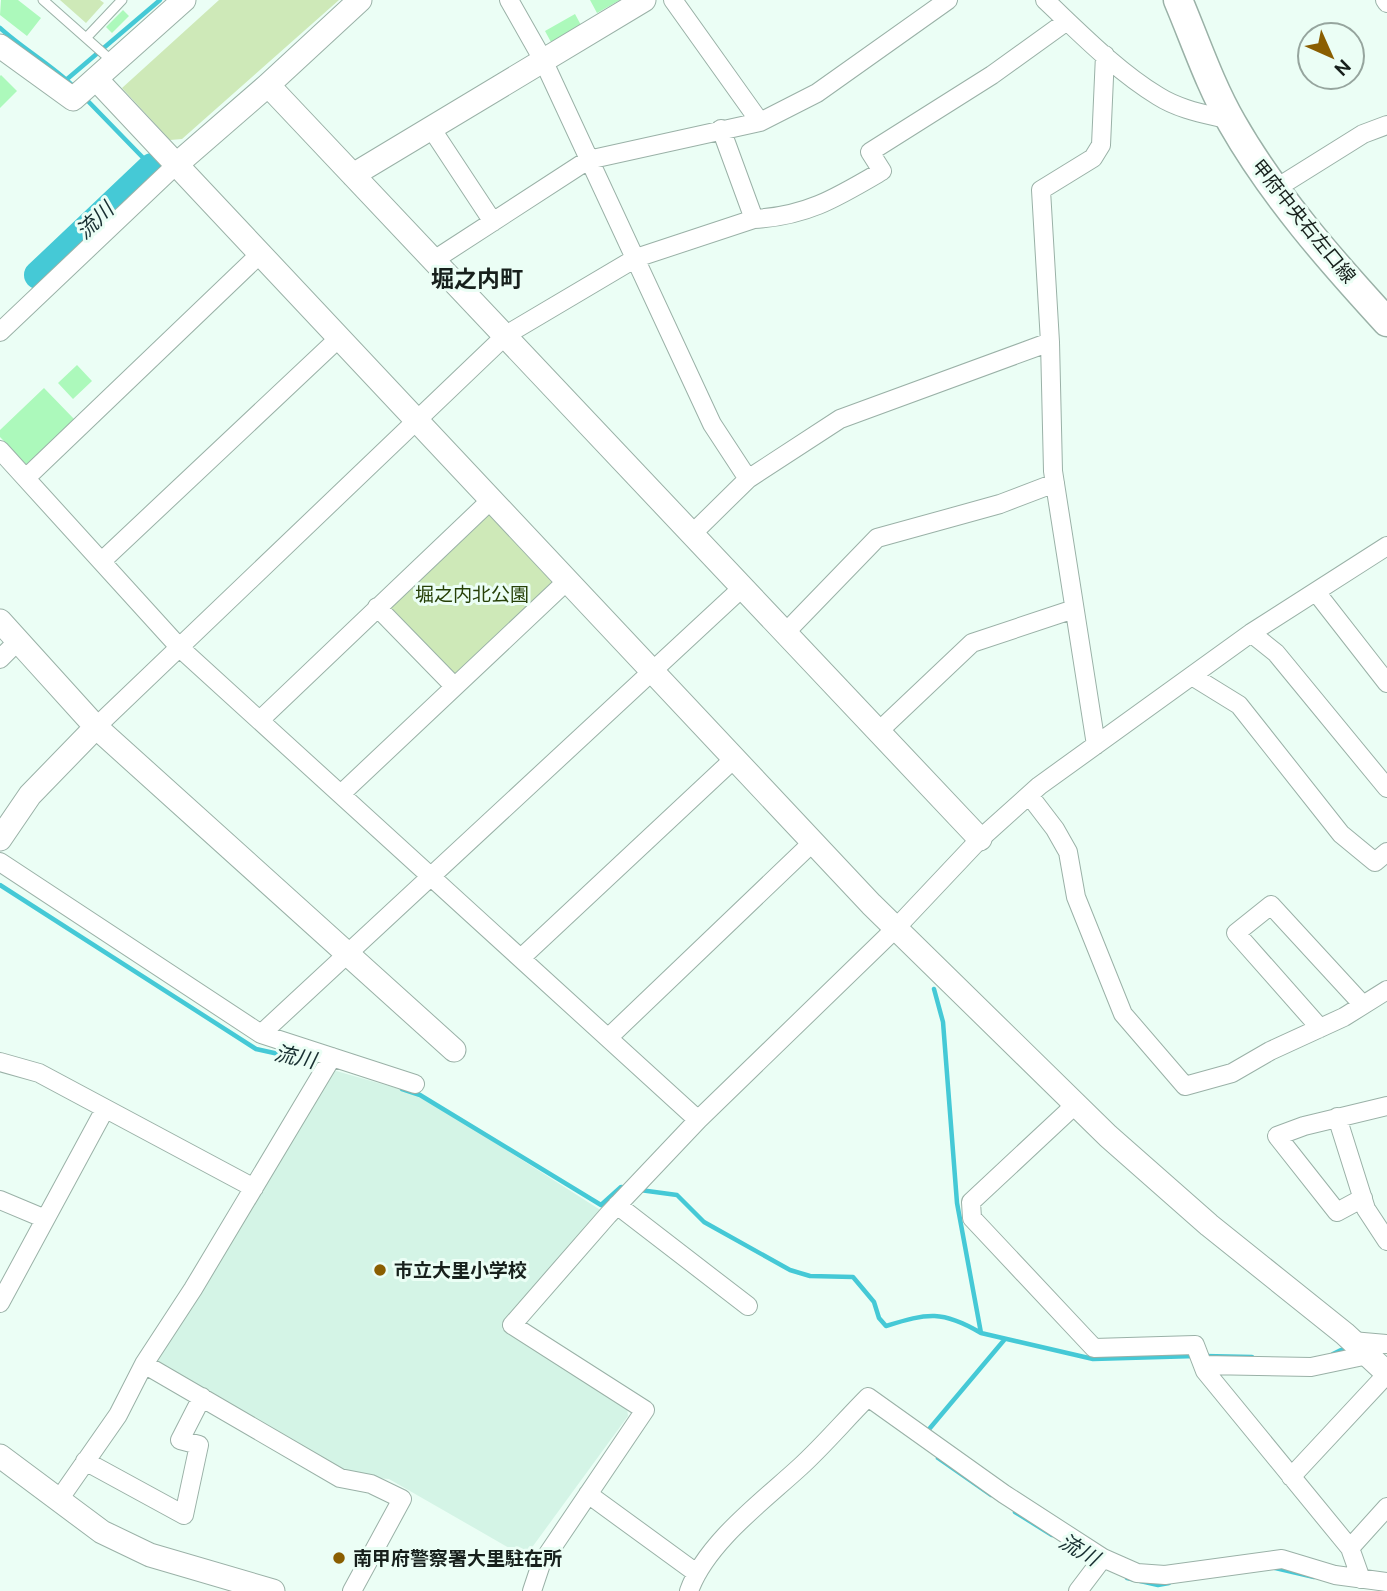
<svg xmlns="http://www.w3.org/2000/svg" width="1387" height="1591" font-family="Ubuntu,'Noto Sans JP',sans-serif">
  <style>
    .built { fill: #d4f4e6 }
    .green { fill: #cee9b8 }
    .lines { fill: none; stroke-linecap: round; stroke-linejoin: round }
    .stream { stroke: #45c9d6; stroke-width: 4.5 }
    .river { stroke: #45c9d6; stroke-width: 28 }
    .building { fill: #acf9bb }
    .service-casing { stroke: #9ab1a7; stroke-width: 11 }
    .minor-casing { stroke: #9ab1a7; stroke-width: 20 }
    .tertiary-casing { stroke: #9ab1a7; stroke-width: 25 }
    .primary-casing { stroke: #9ab1a7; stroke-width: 31 }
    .service { stroke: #fff; stroke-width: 9 }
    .minor { stroke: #fff; stroke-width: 18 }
    .tertiary { stroke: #fff; stroke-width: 23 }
    .primary { stroke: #fff; stroke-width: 28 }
    .poi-dot { fill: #8a5e00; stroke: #ebfef5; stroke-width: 2.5 }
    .labels { text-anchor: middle; stroke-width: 6; stroke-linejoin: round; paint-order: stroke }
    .street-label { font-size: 19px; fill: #17201c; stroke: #ebfef5 }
    .park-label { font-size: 19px; fill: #264007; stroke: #ebfef5 }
    .poi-label { font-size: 19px; font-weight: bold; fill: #17201c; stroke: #ebfef5; text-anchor: start }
    .water-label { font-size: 21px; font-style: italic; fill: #182f31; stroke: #ebfef5 }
    .quarter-label { font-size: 23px; font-weight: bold; fill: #17201c; stroke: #ebfef5 }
  </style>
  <rect width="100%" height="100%" fill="#ebfef5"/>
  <path class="built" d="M326,1068L420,1095L602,1211L502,1329L627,1407L628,1416L525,1557L389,1479L352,1476L155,1362Z"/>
  <path class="green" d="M60,0H100L104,3L86,23Z
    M219,0H339L182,139L170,140L122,88Z
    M492,499L568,580L454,686L377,607Z"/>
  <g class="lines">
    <path class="stream" d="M0,28C23,49 50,64 73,86
      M66,80L160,0
      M84,97L152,167
      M0,885L256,1049L324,1064
      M934,989L943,1022L957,1203L981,1333L1093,1359L1196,1356
      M402,1089L420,1095L601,1205L621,1187L628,1188
      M640,1190L677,1195L704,1222L790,1270L810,1276L853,1277L874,1302L879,1318L886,1326C928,1313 942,1310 981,1333
      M1333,1354L1341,1350H1351
      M1204,1356L1252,1357
      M925,1434L1005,1339
      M938,1458L991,1495
      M1015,1512L1052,1535
      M1271,1567L1314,1577
      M1127,1578L1158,1585L1169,1583"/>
    <path class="river" d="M38,275L152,167"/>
  </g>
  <path class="building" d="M1,0H18L41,18L27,36L0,15Z
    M590,0H620L597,13Z
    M123,10L129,16L112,33L106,27Z
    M575,14L582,27L552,44L545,31Z
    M1,75L17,91L0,108V76Z
    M77,365L92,381L73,399L58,383Z
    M44,388L74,419L27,465L0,437V430Z"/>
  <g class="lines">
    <g class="service-casing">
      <path id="service" d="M43,0L112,61
        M87,37L122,0"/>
    </g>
    <g class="minor-casing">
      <path id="minor" d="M509,0L543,60L712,424L748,479
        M673,0L760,122
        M1045,0C1080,33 1117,71 1158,96C1180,110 1206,114 1230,120
        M1385,0L1387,3
        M431,128L493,222
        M1275,189L1363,134L1387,125
        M754,219C807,216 836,198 882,171L870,152L992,75L1067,21
        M434,260L588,160L760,122L817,93L948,0
        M0,332L177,164
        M0,450L180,648L698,1120
        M26,478L260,254
        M693,533L748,479L840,419L1050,342
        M103,560L340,337
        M1316,592L1387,683
        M377,607L454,686
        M786,632L877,538L1000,504L1055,483
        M1251,633L1276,653L1387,788
        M0,659L18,641
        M1192,676L1239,705L1341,834L1375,862L1387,852
        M260,720L492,499
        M96,727L506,335L636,258L754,219L721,129
        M879,731L972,643L1074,609
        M1096,745L1053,471L1050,342L1041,190L1093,158L1101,145L1105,55
        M342,793L568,580
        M1029,795L1055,829L1068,852L1076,897L1123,1014L1185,1086L1232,1073L1270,1051L1344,1017L1387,990
        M0,862L261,1034L415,1084
        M521,958L735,758
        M1320,1028L1236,933L1271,905L1363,1005
        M261,1034L743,587
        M608,1038L813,842
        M0,1062L39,1073L254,1188
        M1076,1104L971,1202L972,1218L1094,1348L1195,1345L1205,1371L1350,1548L1361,1579
        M1337,1117L1366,1209L1387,1241
        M1363,1198L1337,1212L1277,1136L1304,1126L1387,1106
        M0,1200L43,1218
        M617,1205L748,1306
        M0,1303L105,1109
        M1352,1341L1387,1344
        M144,1364L340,1478L371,1484L402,1499L352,1591
        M1203,1365L1311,1367L1368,1355
        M85,1461L184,1515L199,1445L180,1440L202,1397
        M1291,1477L1387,1374
        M588,1494L695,1572
        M58,1501L118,1415L144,1364L193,1289L332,1057
        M1350,1548L1387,1507
        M532,1591L541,1564L645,1410L512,1325L608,1215L698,1120L896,928L980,839L1039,786L1251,633L1387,546
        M689,1591C706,1543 763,1501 800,1467C824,1445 845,1420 868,1397L1004,1494L1103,1558L1137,1573L1165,1575L1282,1559L1335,1575L1387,1582
        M1078,1591L1103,1558"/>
    </g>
    <g class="tertiary-casing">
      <path id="tertiary" d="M0,46L73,99L184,0
        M96,79L871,904L1108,1136L1209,1225L1345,1334L1387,1373
        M268,85L980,839
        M177,164L268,85L360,0
        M353,175L644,0
        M0,621L96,727L454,1050
        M0,839L30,795L96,727
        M0,1456L102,1532L150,1555L273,1591"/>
    </g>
    <g class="primary-casing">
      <path id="primary" d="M1178,0C1195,40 1210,85 1232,123C1273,195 1331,261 1387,322"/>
    </g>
    <use href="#service" class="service"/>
    <use href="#minor" class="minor"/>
    <use href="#tertiary" class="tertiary"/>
    <use href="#primary" class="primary"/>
  </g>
  <g class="poi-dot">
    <circle cx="380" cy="1270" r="7"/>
    <circle cx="339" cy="1558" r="7"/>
  </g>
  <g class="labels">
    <g class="street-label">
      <text transform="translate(1304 221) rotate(51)" y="7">甲府中央右左口線</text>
    </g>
    <g class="park-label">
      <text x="472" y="601">堀之内北公園</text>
    </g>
    <g class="poi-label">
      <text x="394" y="1277">市立大里小学校</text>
      <text x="353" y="1565">南甲府警察署大里駐在所</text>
    </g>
    <g class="water-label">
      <text transform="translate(95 221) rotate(-44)" y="7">流川</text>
      <text transform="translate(295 1057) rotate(12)" y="7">流川</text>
      <text transform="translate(1079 1550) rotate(30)" y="7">流川</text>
    </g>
    <g class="quarter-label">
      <text x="477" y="287">堀之内町</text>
    </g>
  </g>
  <g transform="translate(1331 56) rotate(135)"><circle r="33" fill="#ebfef5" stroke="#96a59e" stroke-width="2"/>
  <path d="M0-5L12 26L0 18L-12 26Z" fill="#8a5e00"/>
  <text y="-10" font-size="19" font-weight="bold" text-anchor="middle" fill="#17201c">N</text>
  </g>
</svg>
